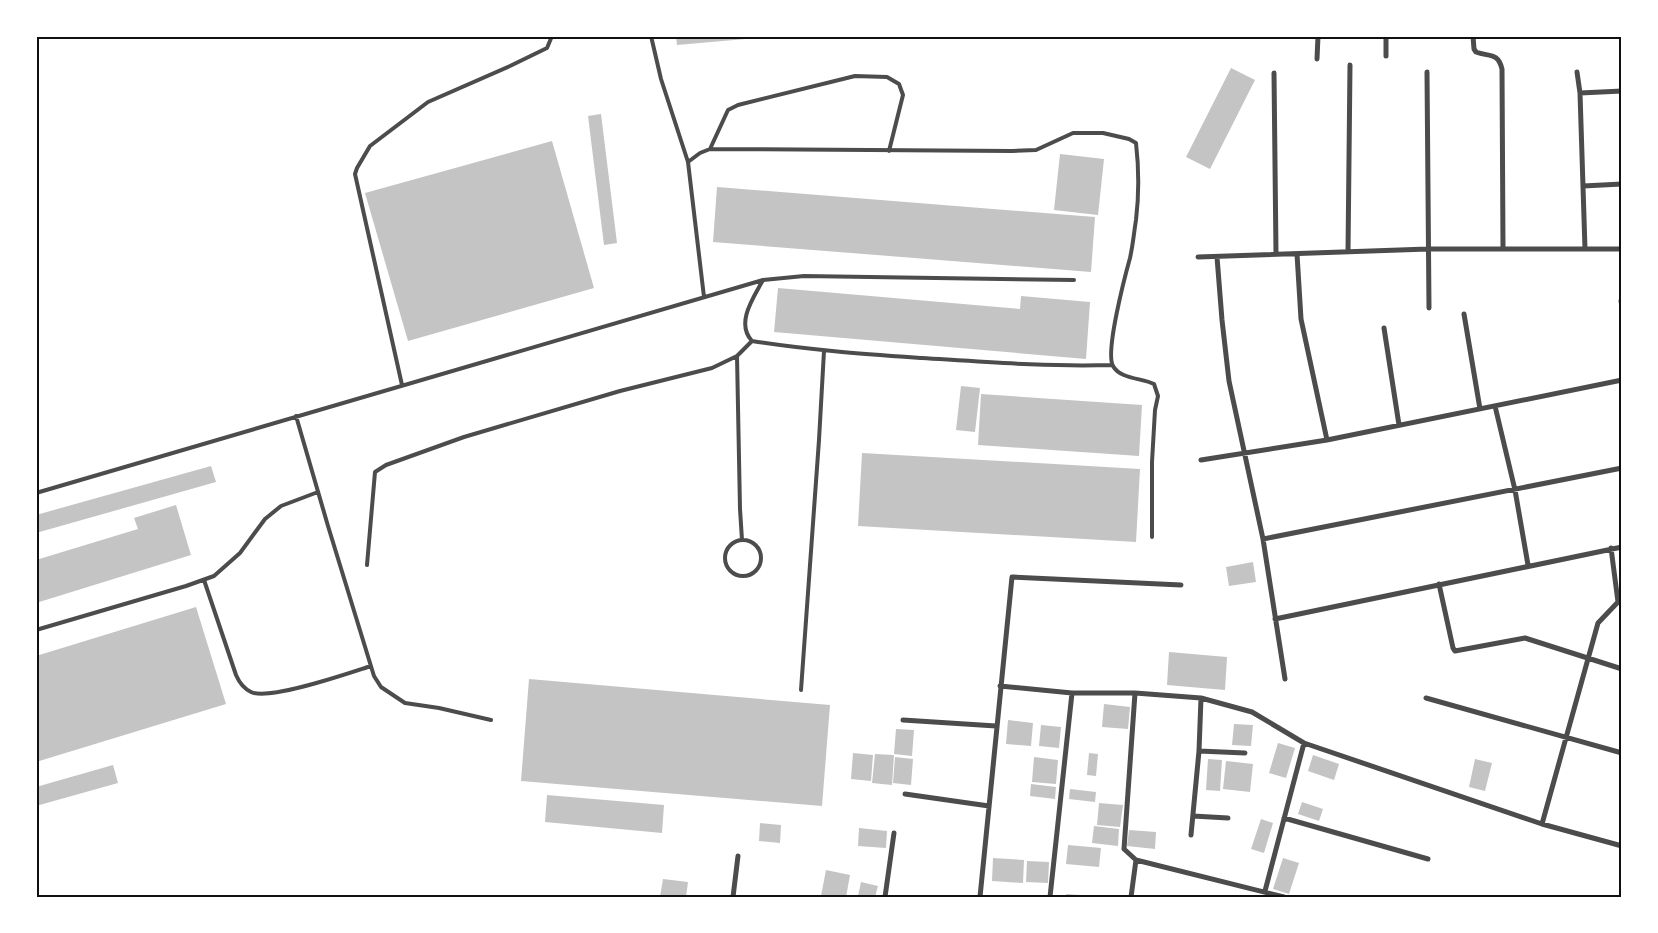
<svg xmlns="http://www.w3.org/2000/svg" width="1658" height="933" font-family="Lora,serif">
  <style>
    .building { fill: #c4c4c4 }
    .lines { fill: none; stroke-linecap: round; stroke-linejoin: round }
    .service { stroke: #4c4c4c; stroke-width: 4 }
    .minor { stroke: #4c4c4c; stroke-width: 5 }
    .neatline { fill: none; stroke: #111; stroke-width: 2 }
  </style>
  <rect width="100%" height="100%" fill="#fff"/>
  <path class="building" d="M676,36H757V38L677,45Z
    M1231,68L1255,80L1210,169L1186,157Z
    M601,114L617,243L604,245L588,116Z
    M552,141L594,288L408,341L365,193Z
    M1060,154L1104,159L1098,215L1054,210Z
    M717,187L1095,217L1091,272L713,242Z
    M778,288L1020,309L1021,296L1090,302L1086,359L774,332Z
    M961,386L980,388L975,432L956,430Z
    M981,394L1142,405L1139,456L978,445Z
    M862,453L1140,469L1136,542L858,526Z
    M211,466L216,482L36,533V515Z
    M176,505L191,555L36,603V560L138,529L134,518Z
    M1253,562L1256,582L1229,586L1226,567Z
    M196,607L226,704L36,762V656Z
    M1169,652L1227,657L1225,690L1167,685Z
    M529,679L830,705L822,806L521,781Z
    M1104,704L1130,707L1128,729L1102,727Z
    M1008,720L1033,723L1031,746L1006,744Z
    M1234,724L1253,725L1251,746L1232,745Z
    M1041,725L1061,727L1059,748L1039,746Z
    M896,729L914,730L912,756L894,754Z
    M1278,743L1295,748L1286,778L1269,773Z
    M853,753L873,755L871,781L851,779Z
    M1089,753L1098,754L1096,776L1087,775Z
    M875,754L894,755L892,785L872,783Z
    M1313,755L1339,764L1334,780L1308,771Z
    M895,757L913,759L911,785L893,783Z
    M1034,757L1058,760L1056,784L1032,782Z
    M1208,759L1222,760L1220,791L1206,790Z
    M1475,759L1492,763L1485,791L1469,787Z
    M1226,761L1253,764L1250,792L1223,789Z
    M113,765L118,783L36,806V787Z
    M1031,784L1056,787L1055,799L1030,796Z
    M1070,789L1096,792L1095,802L1069,799Z
    M547,795L664,805L662,833L545,822Z
    M1302,802L1323,809L1319,821L1298,814Z
    M1099,803L1123,805L1120,827L1097,825Z
    M1261,819L1273,823L1264,853L1251,849Z
    M760,823L781,825L780,843L759,841Z
    M1094,826L1119,829L1118,846L1092,843Z
    M859,828L887,831L886,848L858,846Z
    M1129,830L1156,832L1155,849L1127,846Z
    M1068,845L1101,848L1099,867L1066,864Z
    M993,858L1024,860L1023,883L992,881Z
    M1283,858L1299,863L1289,894L1273,889Z
    M1027,861L1049,862L1048,883L1026,882Z
    M826,870L850,875L846,897L821,896Z
    M663,879L688,882L686,897H660Z
    M861,882L878,886L875,897L858,896Z
    M1066,894L1080,895V897H1066Z"/>
  <g class="lines">
    <path class="service" d="M651,36L661,79L688,162L704,297
      M710,149L728,110L738,105L855,76L887,77L899,84L903,95L889,151
      M688,162L700,153L710,149L1012,151L1036,150L1073,133H1103L1129,139L1136,143C1139,169 1139,195 1136,220C1134,232 1133,245 1130,258C1125,276 1105,352 1113,366C1120,379 1142,378 1154,384L1158,396L1155,410L1152,462V537
      M763,280C754,297 735,323 752,341C808,350 866,354 922,358C986,362 1049,367 1112,365
      M737,356L740,509L742,540
      M402,385L355,174L357,168L370,146L428,102L510,66L547,48L552,36
      M296,416L328,526L374,676L381,687L405,703L439,708L491,720
      M36,493L763,280L804,276L1074,280
      M725 558a18 18 0 1 1 36 0a18 18 0 1 1-36 0Z
      M367,565L375,472L386,465L464,437L620,391L712,368L737,356L752,341
      M204,580L236,675C239,682 243,688 251,692C269,701 349,673 371,666
      M36,630L186,586L214,576L240,553L265,519L281,506L318,492
      M801,690L819,440L824,351"/>
    <path class="minor" d="M1386,36V56
      M1473,36L1474,49L1476,52C1489,57 1498,52 1502,69L1503,249
      M1317,59L1318,36
      M1427,72L1429,308
      M1577,72L1580,93L1585,249
      M1274,73L1276,254
      M1580,93L1622,91
      M1583,186L1622,184
      M1348,252L1350,65
      M1297,254L1301,319L1327,440
      M1198,257L1428,249H1622
      M1217,257L1222,320L1229,381L1263,539L1285,679
      M1621,301L1622,306
      M1464,314L1480,409
      M1384,328L1399,425
      M1495,406L1515,490L1528,565
      M1201,460L1327,440L1622,380
      M1263,539L1622,468
      M1439,584L1453,648L1455,651L1525,638L1622,669
      M1275,619L1622,547
      M1000,686L1072,693H1135L1201,698L1252,712L1304,743L1542,824L1622,846
      M1135,693L1124,849L1136,860L1284,897
      M1426,698L1622,753
      M903,720L996,726
      M1199,751L1245,753
      M905,794L989,806
      M1193,816L1228,818
      M1284,818L1428,859
      M1542,824L1598,623L1618,602L1611,548
      M1191,835L1199,751L1201,698
      M1265,891L1304,743
      M733,897L738,856
      M885,897L894,833
      M980,897L1012,577L1181,585
      M1050,897L1072,693
      M1131,897L1136,860"/>
  </g>
  <rect width="1658" height="933" fill="none" stroke="#ffffff" stroke-width="75"/>
  <rect x="38" y="38" width="1582" height="858" class="neatline"/>
</svg>
